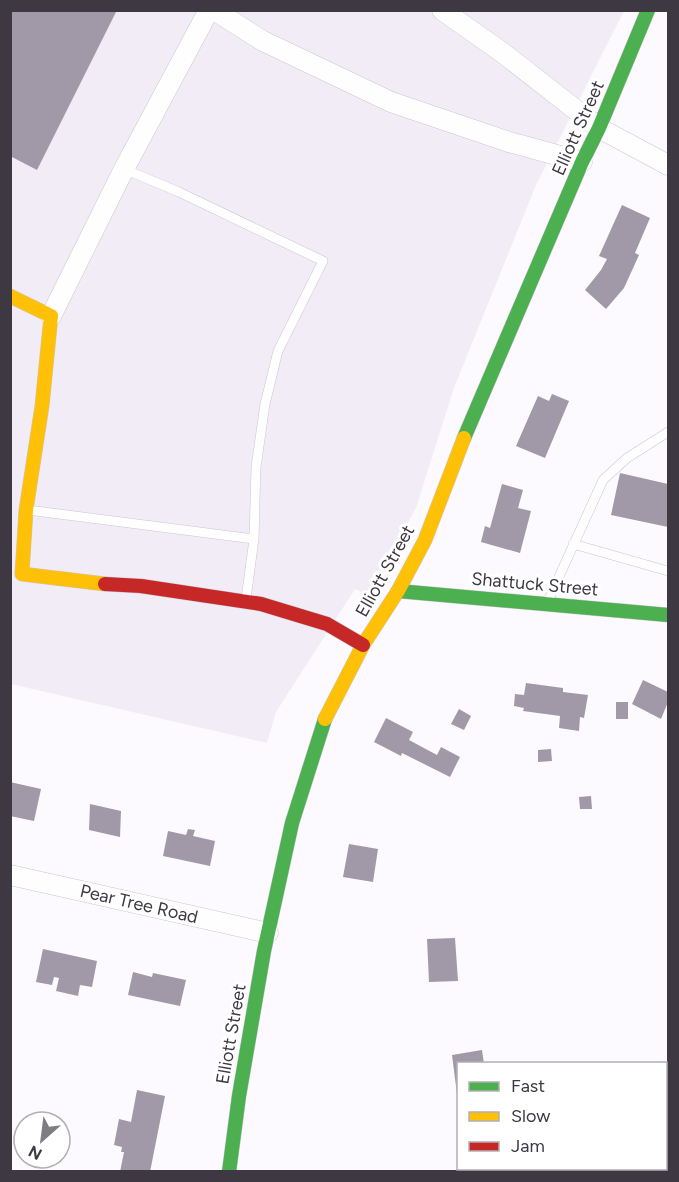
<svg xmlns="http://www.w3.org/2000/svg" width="679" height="1182" font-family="Figtree,sans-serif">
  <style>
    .built { fill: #f2ecf7 }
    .building { fill: #a199a7 }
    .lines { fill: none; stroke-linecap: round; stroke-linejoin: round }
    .lane-casing { stroke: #cac7ce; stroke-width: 10 }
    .street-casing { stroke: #cac7ce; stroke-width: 21 }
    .fast-casing { stroke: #cac7ce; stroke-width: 15 }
    .slow-casing { stroke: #cac7ce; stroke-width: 15 }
    .jam-casing { stroke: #cac7ce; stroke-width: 15 }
    .lane { stroke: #fffeff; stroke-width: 9 }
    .street { stroke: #fffeff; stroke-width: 20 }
    .fast { stroke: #4caf50; stroke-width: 14 }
    .slow { stroke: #ffc107; stroke-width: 14 }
    .jam { stroke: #c62828; stroke-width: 14 }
    .labels { text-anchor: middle; stroke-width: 6; stroke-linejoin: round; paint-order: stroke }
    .street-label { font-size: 18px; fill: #3e3843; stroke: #fff }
  </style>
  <rect width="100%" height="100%" fill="#fcfafe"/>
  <path class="built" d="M11,11H624L536,185L454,388L416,508L368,595L355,589L276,712L267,743L11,684Z"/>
  <path class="building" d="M10,10H117L37,170L10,156Z
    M622,205L650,218L635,253L639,255L624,288L606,309L585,290L601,270L607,259L599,256Z
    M552,394L569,401L545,458L516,446L538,396L549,401Z
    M620,473L668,484V527L611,515Z
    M502,484L523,490L518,508L531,511L520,553L481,542L485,526L490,528Z
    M643,680L668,692V702L661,719L632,704Z
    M526,683L563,688V692L588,695L584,718L580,717L579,731L559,728L560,716L523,711L524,708L514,706L515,694L524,695Z
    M616,702H628V719H616Z
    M459,709L471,716L464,730L451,724Z
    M386,718L413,732L409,740L437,755L441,747L460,757L450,777L402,753L401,756L374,742Z
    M551,749L552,761L538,762V750Z
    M10,782L41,789L34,821L10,816Z
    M591,796L592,809H580L579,797Z
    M90,804L121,811L120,837L89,830Z
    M188,829L195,830L193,836L215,841L210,866L163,856L168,831L186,835Z
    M349,844L378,849L373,882L343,877Z
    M455,938L458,981L429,982L427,939Z
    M43,949L97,961L92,987L80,985L78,996L56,991L59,978L54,977L52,985L36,982Z
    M133,972L152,977L153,973L186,980L180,1006L128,995Z
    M482,1050L484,1064H458L457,1094L452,1055Z
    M137,1090L165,1096L150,1172H120L124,1152H121L122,1147L114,1145L119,1119L131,1122Z
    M523,1168H533L534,1172H514Z"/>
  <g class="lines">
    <g class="lane-casing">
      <path id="lane" d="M28,510L254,539L256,467L265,404L278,351L323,261L179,192L124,169
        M573,544L668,571
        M246,599L254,539
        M548,601L603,480L627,458L668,432"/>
    </g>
    <g class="street-casing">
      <path id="street" d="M214,10L263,41L391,102L509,142L582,162
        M442,10L503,53L599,128L668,165
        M51,316L124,169L209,10
        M10,875L268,933"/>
    </g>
    <g class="fast-casing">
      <path id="fast" d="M464,438L582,162L599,128L648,10
        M398,591L668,615
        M229,1172L239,1096L264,951L292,823L325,719"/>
    </g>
    <g class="slow-casing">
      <path id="slow" d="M10,296L51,316L42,406L26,510L22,574L105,584
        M325,719L363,645L398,591L425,540L464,438"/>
    </g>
    <g class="jam-casing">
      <path id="jam" d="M105,584L141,586L261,604L327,624L363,645"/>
    </g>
    <use href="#lane" class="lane"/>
    <use href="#street" class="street"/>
    <use href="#fast" class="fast"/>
    <use href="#slow" class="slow"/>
    <use href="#jam" class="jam"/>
  </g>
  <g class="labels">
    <g class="street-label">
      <text transform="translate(578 128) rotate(-66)" y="6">Elliott Street</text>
      <text transform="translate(385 571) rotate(-61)" y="6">Elliott Street</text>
      <text transform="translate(535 584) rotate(5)" y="6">Shattuck Street</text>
      <text transform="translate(139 904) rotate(13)" y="6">Pear Tree Road</text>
      <text transform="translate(231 1034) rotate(-80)" y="6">Elliott Street</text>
    </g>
  </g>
  <rect width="679" height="1182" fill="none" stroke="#3e3843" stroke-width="24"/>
  <rect x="457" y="1062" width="210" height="108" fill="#ffffff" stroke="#b2afb4" stroke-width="1.5"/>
  <rect x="469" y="1082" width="30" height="9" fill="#4caf50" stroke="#b2afb4" stroke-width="1.5"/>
  <text x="511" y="1092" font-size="18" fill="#3e3843">Fast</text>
  <rect x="469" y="1112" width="30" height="9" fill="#ffc107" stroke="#b2afb4" stroke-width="1.5"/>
  <text x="511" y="1122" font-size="18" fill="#3e3843">Slow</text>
  <rect x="469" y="1142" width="30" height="9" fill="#c62828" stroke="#b2afb4" stroke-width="1.5"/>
  <text x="511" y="1152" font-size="18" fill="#3e3843">Jam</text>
  <g transform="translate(42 1140) rotate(208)"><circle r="28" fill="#ffffff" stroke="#b2afb4" stroke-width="1.5"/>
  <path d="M0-4.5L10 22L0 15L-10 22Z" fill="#807c84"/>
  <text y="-9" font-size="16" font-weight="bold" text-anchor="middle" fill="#3e3843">N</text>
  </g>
</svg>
